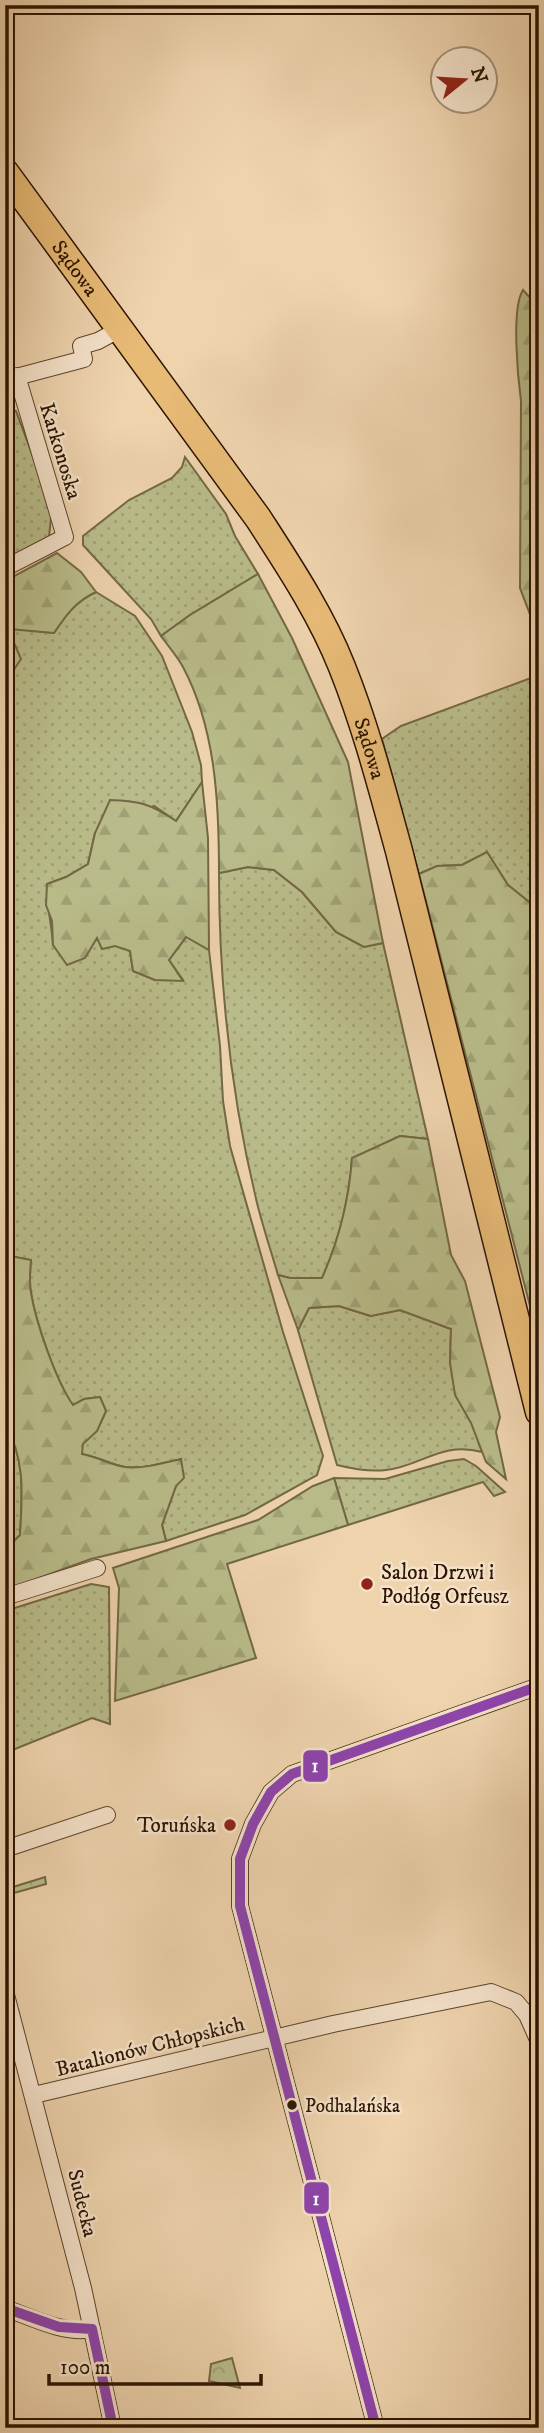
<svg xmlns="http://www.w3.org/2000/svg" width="544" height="2433" font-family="'IM FELL DW Pica',serif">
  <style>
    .grass { fill: url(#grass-dots); stroke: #736845; stroke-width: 2 }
    .forest { fill: url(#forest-firs); stroke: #736845; stroke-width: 2 }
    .park { fill: url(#park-crowns); stroke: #736845; stroke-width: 2 }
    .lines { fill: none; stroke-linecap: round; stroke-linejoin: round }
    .street-casing { stroke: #5d442b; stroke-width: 18 }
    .primary-casing { stroke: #2d1500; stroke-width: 29 }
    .street { stroke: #f4e2ca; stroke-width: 16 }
    .primary { stroke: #e7ba76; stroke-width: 26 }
    .bus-1-casing { stroke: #f4e2ca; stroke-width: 16 }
    .bus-1 { stroke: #8e44ad; stroke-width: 10 }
    .poi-dot { fill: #8f2418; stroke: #f4e2ca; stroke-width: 2.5 }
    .bus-dot { fill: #2d1500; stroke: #f4e2ca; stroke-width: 2.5 }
    .labels { text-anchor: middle; stroke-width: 5; stroke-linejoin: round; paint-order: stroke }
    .bus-label { font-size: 19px; fill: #2d1500; stroke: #f4e2ca; text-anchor: start }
    .street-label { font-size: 21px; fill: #2d1500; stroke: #f4e2ca }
    .poi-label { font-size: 21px; fill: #2d1500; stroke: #f4e2ca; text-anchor: start }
    .line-badge { stroke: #f4e2ca; stroke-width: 2.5 }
    .badge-label { font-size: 19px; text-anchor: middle; font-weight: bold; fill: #fff }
  </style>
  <defs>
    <pattern id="grass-dots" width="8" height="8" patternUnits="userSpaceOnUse" patternTransform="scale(1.75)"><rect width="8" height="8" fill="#b9bc8a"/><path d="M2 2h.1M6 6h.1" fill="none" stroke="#9fa175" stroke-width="1.8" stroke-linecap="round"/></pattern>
    <pattern id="forest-firs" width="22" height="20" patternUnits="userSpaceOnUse" patternTransform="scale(1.75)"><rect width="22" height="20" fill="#b9bc8a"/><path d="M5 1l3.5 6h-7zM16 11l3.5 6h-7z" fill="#9fa175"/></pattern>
    <pattern id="park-crowns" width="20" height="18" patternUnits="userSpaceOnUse" patternTransform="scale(1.75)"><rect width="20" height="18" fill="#b9bc8a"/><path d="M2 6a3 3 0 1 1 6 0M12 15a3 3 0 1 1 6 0" fill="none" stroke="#9fa175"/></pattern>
  </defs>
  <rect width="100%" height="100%" fill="#eed3ad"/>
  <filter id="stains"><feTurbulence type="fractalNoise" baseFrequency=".00286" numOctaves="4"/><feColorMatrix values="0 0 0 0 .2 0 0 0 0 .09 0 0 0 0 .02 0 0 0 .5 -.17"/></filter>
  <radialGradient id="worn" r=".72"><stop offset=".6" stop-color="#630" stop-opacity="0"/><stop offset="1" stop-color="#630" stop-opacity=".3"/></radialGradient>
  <path class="grass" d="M5,406L16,411L52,508L49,537L5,562Z
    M185,457L226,514L235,536L258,574L190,615L161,636L151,619L83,545V536L129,500L172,478L182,467Z
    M96,592L135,616L162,656L192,732L201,765L202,782L176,821L154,806L95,833L88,864L66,877L47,884C46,905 52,924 53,945L97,937L130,951L133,971L155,980H183L169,960L187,936L209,950L220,1046L223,1101L230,1146L283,1332L323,1456L317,1475L245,1515L166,1541L162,1525L176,1486L181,1459C164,1463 143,1469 125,1467C110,1464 98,1457 82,1454V1444L97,1431L106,1411L100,1397L84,1399L73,1406C56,1380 36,1324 31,1293C29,1283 30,1271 31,1260L5,1255V683L7,682L8,628L54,633C66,615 76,601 96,592Z
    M539,675V910L508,885L487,852L462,865L437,866L419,874L382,739L401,726Z
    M248,867L274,870L302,892L336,932L364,947L383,943L428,1139L400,1136L352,1159C349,1199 339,1240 322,1278H290L278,1275C271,1251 263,1227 257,1203C231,1096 219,983 219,873Z
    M339,1306L370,1316L400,1310L451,1329L450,1363L482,1452C441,1441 422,1466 386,1470C369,1472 353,1469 337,1465L298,1330L309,1308Z
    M5,1425C26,1458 22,1498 20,1535L5,1550Z
    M464,1459L476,1466L505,1492L494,1496L483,1482L348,1525L334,1478L385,1479L448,1461Z
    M91,1584L109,1587L110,1724L92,1718L5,1753V1611Z"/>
  <path class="forest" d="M523,290L532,300L539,329V638L520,588L521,401C518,379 511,308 523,290Z
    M57,553L81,572L96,592C76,601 66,615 54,633L8,629L21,659L5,683V581Z
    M258,574L292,638L348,762L383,943L364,947L336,932L302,892L274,870L248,867L219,873C219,804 216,729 183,667C177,656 168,646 161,636L190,615Z
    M202,782L208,838L209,950L186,937L169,960L183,981L155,980L133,971L130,951L115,946L102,949L97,938L85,958L67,965L53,945L52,921L46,905L47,884L66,877L88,864L95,833L110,800C140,801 151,804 176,821Z
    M487,852L508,885L539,910V1341L419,874L437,866L462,865Z
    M400,1136L428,1139L451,1255L465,1281L500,1417L496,1432L506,1479L486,1462L471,1423L455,1395L450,1363L451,1329L400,1310L371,1316L339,1306L309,1308L298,1330L278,1275L290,1278H322C339,1240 349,1199 352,1158Z
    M5,1255L31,1260C30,1271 29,1283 31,1293C36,1323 56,1381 73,1405L84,1399L100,1397L106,1411L97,1431L83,1444L82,1454C98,1457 111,1465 125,1467C143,1469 164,1463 181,1459L184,1478L176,1486L162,1525L166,1541L91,1559L14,1587L5,1563V1550L20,1535C22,1498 26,1458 5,1425Z
    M334,1478L348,1525L227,1564L256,1658L115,1701L119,1588L113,1568L258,1520L313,1486Z"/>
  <path class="park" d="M45,1877L46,1884L14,1893L13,1887Z
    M232,2358L240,2388L209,2381L211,2364Z"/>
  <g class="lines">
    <g class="street-casing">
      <path id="street" d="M5,380L84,359L81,346L98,341L120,329
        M5,568L65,537L17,376
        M5,1597L97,1568
        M5,1849L107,1815
        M5,1991L83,2288L113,2428
        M34,2095L333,2024L491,1992L516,2002L527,2015L539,2042
        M5,2308C31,2317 65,2335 92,2329
        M376,2428L240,1906V1859L253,1824L271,1792L292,1774L539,1686"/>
    </g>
    <g class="primary-casing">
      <g id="primary">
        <path id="s1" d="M5,172L258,518C289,566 321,614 342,667C366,727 382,789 399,851L539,1412"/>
      </g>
    </g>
    <use href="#street" class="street"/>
    <use href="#primary" class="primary"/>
    <g class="bus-1-casing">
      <path id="bus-1" d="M5,2308L59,2327L92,2329L113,2428
        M376,2428L240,1906V1859L253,1824L271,1792L292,1774L539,1686"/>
    </g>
    <use href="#bus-1" class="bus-1"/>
  </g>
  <g class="poi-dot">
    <circle cx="367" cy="1584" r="7"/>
    <circle cx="230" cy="1825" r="7"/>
  </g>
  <circle class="bus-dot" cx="292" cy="2105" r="6"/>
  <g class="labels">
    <g class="bus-label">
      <text x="305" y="2112">Podhalańska</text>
    </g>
    <g class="street-label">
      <text dy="7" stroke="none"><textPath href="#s1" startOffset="119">Sądowa</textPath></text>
      <text transform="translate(61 451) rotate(73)" y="7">Karkonoska</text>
      <text dy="7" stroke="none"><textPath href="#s1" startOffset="686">Sądowa</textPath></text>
      <text transform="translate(150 2046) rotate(-14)" y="7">Batalionów Chłopskich</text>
      <text transform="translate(83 2203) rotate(76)" y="7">Sudecka</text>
    </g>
    <g class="poi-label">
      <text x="381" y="1579">Salon Drzwi i<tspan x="381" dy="24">Podłóg Orfeusz</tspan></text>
      <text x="216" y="1832" text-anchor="end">Toruńska</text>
    </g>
  </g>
  <g class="line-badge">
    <rect x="302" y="1749" width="27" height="34" rx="7" fill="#8e44ad"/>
    <rect x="303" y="2181" width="27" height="34" rx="7" fill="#8e44ad"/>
  </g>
  <g class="badge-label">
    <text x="315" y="1772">1</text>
    <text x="316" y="2205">1</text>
  </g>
  <rect width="544" height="2433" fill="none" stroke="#eed3ad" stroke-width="28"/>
  <rect x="7" y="7" width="530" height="2419" fill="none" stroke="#2d1500" stroke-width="3.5"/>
  <rect x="14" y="14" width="516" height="2405" fill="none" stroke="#2d1500" stroke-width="2"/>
  <g transform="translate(464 80) rotate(72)"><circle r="33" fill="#f4e2ca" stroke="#a49079" stroke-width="2"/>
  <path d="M0-5L12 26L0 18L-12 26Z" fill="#8f2418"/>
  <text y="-10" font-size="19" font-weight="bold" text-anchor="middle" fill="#2d1500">N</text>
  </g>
  <path d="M49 2374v10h212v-10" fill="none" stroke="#2d1500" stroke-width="3.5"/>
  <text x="60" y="2374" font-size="21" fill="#2d1500" stroke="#f4e2ca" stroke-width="5" paint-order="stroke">100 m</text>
  <rect width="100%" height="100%" filter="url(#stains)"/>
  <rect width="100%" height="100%" fill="url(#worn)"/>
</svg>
